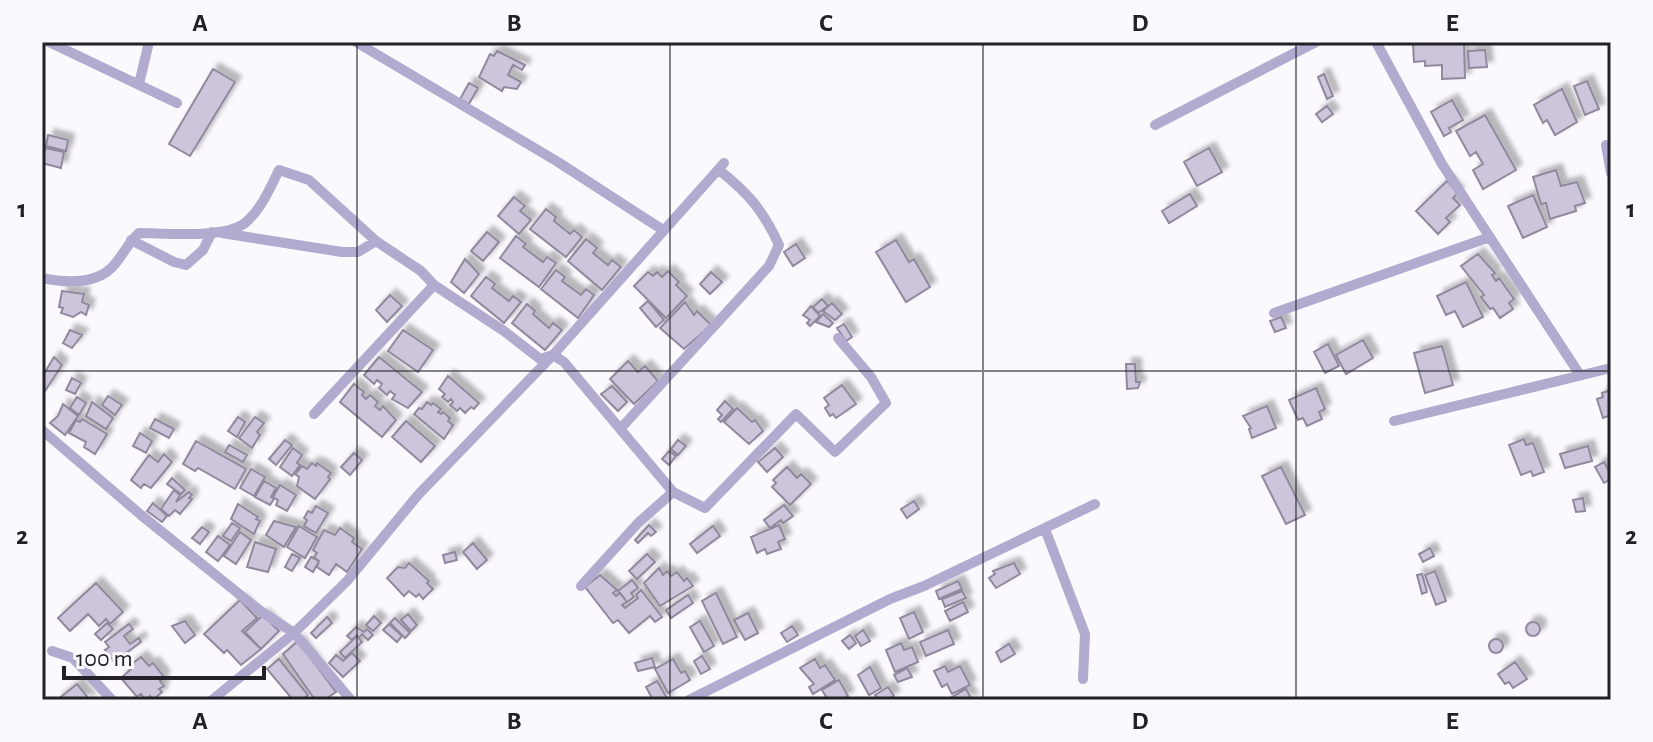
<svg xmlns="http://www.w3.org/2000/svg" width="1653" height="742" font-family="'Alegreya Sans',sans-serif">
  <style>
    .building { fill: #cdc5db; stroke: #90889d; stroke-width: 2; filter: url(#shadow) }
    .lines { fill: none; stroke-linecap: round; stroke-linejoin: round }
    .street { stroke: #b2aacf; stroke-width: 10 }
    .grid { fill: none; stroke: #232028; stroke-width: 2; stroke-opacity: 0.55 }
    .neatline { fill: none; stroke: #232028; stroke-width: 3 }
    .grid-label { font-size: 26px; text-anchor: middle; font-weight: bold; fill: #232028 }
  </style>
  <defs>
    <filter id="shadow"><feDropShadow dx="6" dy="-6" stdDeviation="2" flood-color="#0004"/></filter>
  </defs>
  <rect width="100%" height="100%" fill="#fbf9fe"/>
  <path class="building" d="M1464,42L1465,78L1442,79V65L1425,66V61L1414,62L1413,43Z
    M1485,50L1487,67L1469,68L1468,51Z
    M497,51L525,65L522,70L513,65L508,75L521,82L517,89L504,87L502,91L479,77L490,54L494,56Z
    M213,69L235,82L190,156L169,144Z
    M1324,74L1333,96L1327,99L1318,77Z
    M1587,81L1599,109L1585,115L1574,86Z
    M469,83L478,88L469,104L460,99Z
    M1562,89L1577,122L1555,135L1547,120L1543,123L1534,105Z
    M1452,100L1463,120L1449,128L1451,132L1444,136L1431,112Z
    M1327,106L1333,114L1322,122L1316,114Z
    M1485,115L1516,170L1483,189L1473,170L1483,164L1476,152L1470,156L1456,131Z
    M48,135L68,140L66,151L46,146Z
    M45,148L64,152L61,168L42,163Z
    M1209,148L1222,172L1197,186L1184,162Z
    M1556,170L1561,186L1577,182L1585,203L1575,206L1576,211L1550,219L1546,203L1541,204L1533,177Z
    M1447,181L1458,193L1453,198L1460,205L1446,218L1450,222L1438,234L1416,211Z
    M1190,194L1197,206L1169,223L1162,211Z
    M1533,195L1547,227L1523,238L1508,206Z
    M514,197L525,206L520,211L531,220L519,234L498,216Z
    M546,209L556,217L554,221L570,234L574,230L582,237L566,257L530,229Z
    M487,232L499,242L483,261L471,251Z
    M516,236L526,244L523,247L543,262L547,257L556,263L539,287L500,258Z
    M586,239L597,248L593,253L608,265L612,260L621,267L602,290L568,261Z
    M896,240L909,262L914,259L930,287L906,302L876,252Z
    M796,244L805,258L793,266L784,252Z
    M1478,254L1495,273L1492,275L1496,281L1499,278L1514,299L1509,303L1513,309L1500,318L1493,308L1490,309L1481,297L1484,295L1461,266Z
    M465,259L479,274L464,293L451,282Z
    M556,270L565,277L562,281L581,295L586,289L594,295L578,318L541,289Z
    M668,271L679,282L676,285L687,296L666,318L634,286L648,272L653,276L657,272L662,277Z
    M711,272L722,282L710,294L700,284Z
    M486,277L495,284L492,288L509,301L513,296L521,302L504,323L471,296Z
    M1466,282L1483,317L1463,327L1455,311L1446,315L1437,296Z
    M62,291L84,294L82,302L89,305L86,315L81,312L73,317L61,313L63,308L59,307Z
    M390,295L402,306L387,322L376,310Z
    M822,299L828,306L818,313L813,307Z
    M648,301L664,320L656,327L640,308Z
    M685,302L694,315L697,311L711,325L684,349L660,328Z
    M832,303L842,314L835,320L823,311Z
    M527,304L535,311L533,314L549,328L553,323L562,330L545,350L512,323Z
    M811,306L820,316L810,326L807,323L810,320L803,315Z
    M823,314L833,323L829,327L816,322Z
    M1281,317L1286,328L1275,332L1270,321Z
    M844,324L852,337L846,341L837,328Z
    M70,330L82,335L72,348L63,343Z
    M403,330L433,350L418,372L388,351Z
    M1363,340L1373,358L1346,374L1336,355Z
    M1328,344L1339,366L1325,373L1314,352Z
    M1442,346L1453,385L1425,393L1414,353Z
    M54,357L62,365L45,391L42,389V377Z
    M379,357L422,392L408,408L392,399L395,395L390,391L387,395L379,388L382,384L377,380L374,384L364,375Z
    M628,361L638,372L645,366L658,381L634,404L610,379Z
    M1126,364H1135L1136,382H1140L1138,388L1127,389Z
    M448,376L479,403L474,409L471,407L465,413L460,408L457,411L450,405L453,402L451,399L448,402L442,397L445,394L439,389Z
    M72,378L81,383L75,394L66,390Z
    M354,384L364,392L362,395L366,399L370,395L378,402L375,406L380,410L383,406L396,420L382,437L340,402Z
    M842,385L856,404L836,418L833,414L830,416L825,408L829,405L824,398Z
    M612,386L627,402L618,411L601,394Z
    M1316,388L1325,409L1319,412L1322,419L1307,426L1303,418L1298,420L1289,400Z
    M1611,390V415L1603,418L1597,399L1603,397L1602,393Z
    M108,396L122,405L115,415L102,405Z
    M77,397L86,403L79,415L70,408Z
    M725,401L733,409L721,422L718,419L722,415L717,410Z
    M92,402L113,418L106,429L86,416Z
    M427,402L431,405L433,403L441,409L438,412L441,414L443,412L450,418L448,421L453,425L444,439L414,414L419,408L422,409Z
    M63,404L78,416L65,435L50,423L58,416Z
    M1267,406L1276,428L1252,438L1249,429L1251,428L1243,416Z
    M737,408L752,422L755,420L763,431L749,444L724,422Z
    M238,417L245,422L237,437L228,431Z
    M255,417L264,423L257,432L260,435L252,448L239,438Z
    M82,419L107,434L95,454L84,447L86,442L69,433L76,420L80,422Z
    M155,419L174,429L169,438L150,428Z
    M406,421L435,446L421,462L392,437Z
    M140,433L152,441L146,453L133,446Z
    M1524,439L1526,445L1533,443L1544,472L1533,476L1531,471L1521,475L1509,445Z
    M285,440L292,445L276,465L269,459Z
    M678,440L686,446L678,455L671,449Z
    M196,441L246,469L235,489L198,468L195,471L183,464Z
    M229,445L247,455L243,462L225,452Z
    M1588,446L1592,461L1565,468L1560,454Z
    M293,448L302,455L297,463L300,465L292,476L280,467Z
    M775,448L783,457L767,472L758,462Z
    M669,451L676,456L669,465L662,459Z
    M354,453L362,460L350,475L341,467Z
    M164,454L172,462L151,488L144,484L141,488L131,480L149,455L158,462Z
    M1604,462L1611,475V479L1604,483L1595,467Z
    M312,463L316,466L317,463L331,473L328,477L330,479L315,499L297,486L299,477L295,474L302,466L307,469Z
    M787,467L797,478L801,474L811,484L790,505L772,487L776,483L773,480Z
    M1281,467L1305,515L1286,524L1262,476Z
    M251,469L265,477L254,496L240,488Z
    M172,478L185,490L181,494L167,484Z
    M264,481L276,488L271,497L274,499L270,505L255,497Z
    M280,485L296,495L287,511L276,505L278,500L273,497Z
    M174,490L180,495L176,502L189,492L192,495L189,498L192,499L180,514L175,510L169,516L161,509Z
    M1583,498L1585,511L1576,512L1573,500Z
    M914,501L919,509L907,518L901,509Z
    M153,503L167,516L162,522L147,511Z
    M238,504L258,517L256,519L260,521L254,534L231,519Z
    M784,505L793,516L783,523L781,520L770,528L764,520Z
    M316,506L328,513L316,533L304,526L307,520L304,518L308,511L312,513Z
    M274,521L296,527L284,547L266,535Z
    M232,523L240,528L231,541L223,536Z
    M649,525L656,532L651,536L648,533L638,543L635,540Z
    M779,525L785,539L778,542L781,549L767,554L765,549L757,553L751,537Z
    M299,526L317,537L305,558L287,547Z
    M713,526L720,536L697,553L690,544Z
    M202,527L209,532L200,544L192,538Z
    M340,528L354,538L352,542L362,549L347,572L336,564L329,575L317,567L319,561L314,557L317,553L313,550L324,530L335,535Z
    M240,532L251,540L236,564L224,556Z
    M218,536L230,545L218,561L206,552Z
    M255,542L276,549L268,572L247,567Z
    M473,543L487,560L477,569L463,552Z
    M1430,548L1434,556L1423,562L1419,554Z
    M455,552L457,560L445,563L443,555Z
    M292,554L300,558L292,571L285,567Z
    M647,554L655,562L637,579L629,571Z
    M311,557L319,561L313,572L305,567Z
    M409,563L429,581L427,583L433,589L423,599L419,594L416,597L409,591L404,596L387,578L398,567L405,568Z
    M1014,563L1020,574L996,588L989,578L995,574L993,571Z
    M659,568L663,575L667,571L671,576L677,572L684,581L687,578L693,586L660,606L644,583Z
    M1435,571L1446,601L1436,605L1425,575Z
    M1422,574L1427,592L1422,594L1417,575Z
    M600,575L617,590L613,593L616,596L620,593L627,602L622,605L625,608L638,598L636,595L641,590L662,617L655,622L650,616L629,633L618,620L613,623L585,587Z
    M632,580L638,588L631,593L634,597L627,602L618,591Z
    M958,581L962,589L939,599L936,591Z
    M96,583L123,612L110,624L106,619L99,626L88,614L70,631L58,618Z
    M962,591L966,598L945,607L942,599Z
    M716,593L737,637L723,644L702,601Z
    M688,595L693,603L671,618L666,610Z
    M240,600L257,618L242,631L261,649L241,665L227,650L224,653L204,634Z
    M963,602L968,612L950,621L945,611Z
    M914,612L923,632L909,639L900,618Z
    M748,613L758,633L745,640L734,620Z
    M408,614L417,625L411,631L401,620Z
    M263,615L279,631L261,649L245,632Z
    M374,616L381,623L373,631L366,625Z
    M327,617L332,623L316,638L311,633Z
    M395,618L410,633L405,638L390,623Z
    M185,621L195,635L185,643L172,626Z
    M700,621L714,646L704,652L690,627Z
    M1526 629a7 7 0 1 1 14 0a7 7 0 1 1-14 0Z
    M107,623L113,629L101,640L95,634Z
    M129,624L133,629L124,636L130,644L139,638L141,642L114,662L105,650L109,647L105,642Z
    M389,624L402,636L397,642L383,630Z
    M792,626L798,635L787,642L781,633Z
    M356,627L364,632L367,629L373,635L368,640L362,634L359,638L357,635L352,640L347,636Z
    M863,630L870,641L861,646L855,636Z
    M948,630L954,644L926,656L920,642Z
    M850,635L856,643L849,649L842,641Z
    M357,636L362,642L345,658L340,652Z
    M1489 646a7 7 0 1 1 14 0a7 7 0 1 1-14 0Z
    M298,641L336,692L324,700H315L283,654Z
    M901,643L904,650L912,647L918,662L895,672L886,650Z
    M1009,644L1015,654L1001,662L996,652Z
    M352,653L360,661L343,677L329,663L336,655L343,661Z
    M702,656L710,669L701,674L694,661Z
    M141,657L149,666L153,663L164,677L160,681L164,686L159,689L162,692L153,700L150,696L145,700L141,694L137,697L121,678L131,669L129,666Z
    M652,658L655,667L638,671L635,663Z
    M279,659L308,695L302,700H293L267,669Z
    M673,659L681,673L685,671L690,680L668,693L655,669Z
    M815,659L820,668L825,665L835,680L813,694L809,687L814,684L800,668Z
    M1515,662L1527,679L1513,688L1509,682L1505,684L1498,674Z
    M945,666L948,672L960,666L970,685L952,694L947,684L942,687L934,671Z
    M870,667L881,688L869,695L858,675Z
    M907,668L912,677L898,682L894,675Z
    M839,680L848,696L841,700H828L822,690Z
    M657,681L668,700H653L646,687Z
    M77,684L90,700H57Z
    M888,687L894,696L887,700H879L875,695Z
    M966,689L972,700H947Z"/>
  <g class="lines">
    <path class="street" d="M49,42L177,103
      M356,42L558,162L663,230
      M1376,42L1442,164L1580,375
      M139,84L149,42
      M1155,125L1316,42
      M1606,145L1611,173
      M222,233L342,252H358L376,241
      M131,240L174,262L186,265L203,250L212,232
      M42,278C66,283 98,285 115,264C124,253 129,242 139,233C164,233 225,239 245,223C261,210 270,188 279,170L309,180L376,241L421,271L434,285
      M1274,313L1490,237
      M314,414L434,285L504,331L540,359L553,355L564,362L673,492L705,508L796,414L835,452L886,403L871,377L838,338
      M1394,421L1611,368
      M621,428L769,266L779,245C763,210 748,193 719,170
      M42,430L141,515L259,610L294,633L351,700
      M1045,529L1085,634L1083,679
      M581,586L638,523L673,492
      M52,651L73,658L112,700
      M212,700L294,633L347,581L418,495L553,355L724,163
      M689,700L890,599L924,586L1095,504"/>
  </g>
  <path class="grid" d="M357,42V700M670,42V700M983,42V700M1296,42V700M42,371H1611"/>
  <rect width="1653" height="742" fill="none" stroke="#fbf9fe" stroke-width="88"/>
  <path d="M64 666v12h200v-12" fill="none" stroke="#232028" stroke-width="4"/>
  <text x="76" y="666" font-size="24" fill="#232028" stroke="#fbf9fe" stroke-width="6" paint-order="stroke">100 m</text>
  <rect x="44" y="44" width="1565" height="654" class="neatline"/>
  <g class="grid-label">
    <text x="200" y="31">A</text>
    <text x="514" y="31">B</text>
    <text x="826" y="31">C</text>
    <text x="1140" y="31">D</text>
    <text x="1452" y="31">E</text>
    <text x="22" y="217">1</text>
    <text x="1631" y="217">1</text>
    <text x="22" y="544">2</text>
    <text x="1631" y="544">2</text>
    <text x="200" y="729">A</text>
    <text x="514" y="729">B</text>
    <text x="826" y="729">C</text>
    <text x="1140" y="729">D</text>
    <text x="1452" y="729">E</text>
  </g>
</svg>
